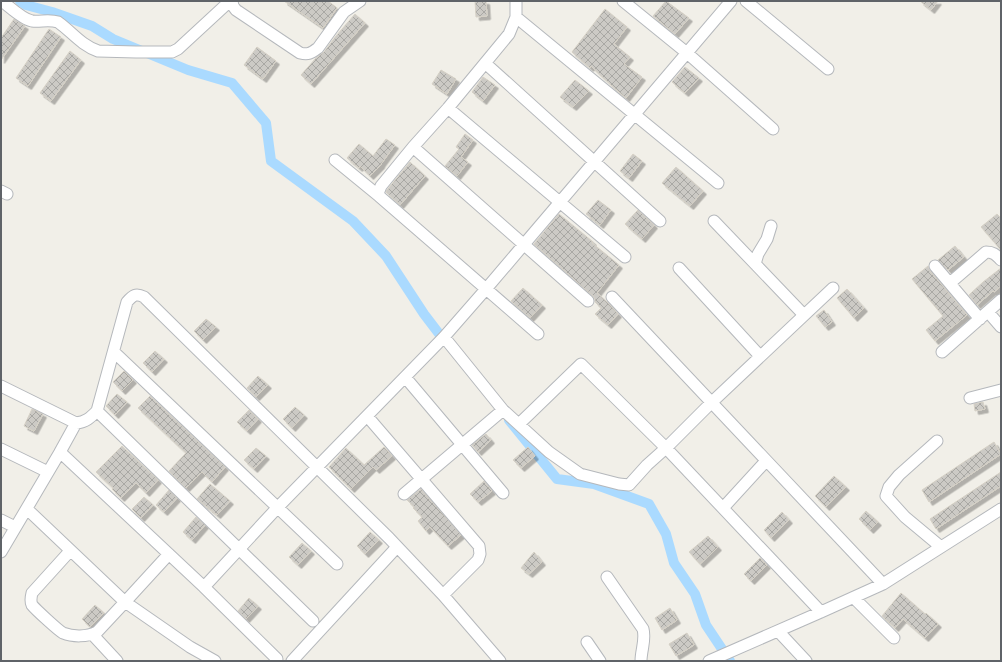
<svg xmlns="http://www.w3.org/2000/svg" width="1002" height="662" font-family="Cabin,sans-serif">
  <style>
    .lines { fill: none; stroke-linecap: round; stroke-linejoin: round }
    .canal { stroke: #aadaff; stroke-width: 10 }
    .building { fill: url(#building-cross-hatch); stroke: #d6d1c6; filter: url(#shadow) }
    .minor-casing { stroke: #b5b8bc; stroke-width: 13 }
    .minor { stroke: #fff; stroke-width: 11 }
  </style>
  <defs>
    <pattern id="building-cross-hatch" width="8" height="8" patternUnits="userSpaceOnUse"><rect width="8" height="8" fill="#cccac5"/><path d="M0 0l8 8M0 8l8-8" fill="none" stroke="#a9a8a4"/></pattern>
    <filter id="shadow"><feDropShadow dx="3.5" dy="3.5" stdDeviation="0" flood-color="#0004"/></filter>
  </defs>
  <rect width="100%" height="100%" fill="#f1efe8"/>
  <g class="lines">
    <path class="canal" d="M20,1L26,5L52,12L92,26L113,39L188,70L232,83L266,123L271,161L353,221L386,256L424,314L440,335
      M509,420L557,479L594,484L649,504L666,534L674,563L695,594L706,625L730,661"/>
  </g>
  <path class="building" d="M284,1H328L337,8L323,28Z
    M475,1H486L487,16L476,17Z
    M666,1L689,18L675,34L653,16Z
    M920,1H938L931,10Z
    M605,9L627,27L614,44L630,57L624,64L642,77L626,98L612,86L591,66L590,68L572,52Z
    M355,14L365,23L311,84L301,75L316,58L324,52L336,36Z
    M14,19L25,26L1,60V38Z
    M49,29L61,37L28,86L16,78Z
    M257,47L276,61L263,79L244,65Z
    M70,51L81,60L51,101L40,93Z
    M685,67L699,78L685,93L672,82Z
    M441,70L456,79L447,94L432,84Z
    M483,77L495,85L483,101L472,92Z
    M575,80L589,91L573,107L560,97Z
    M465,134L473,140L461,157L468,162L457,176L445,166L459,149L456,147Z
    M386,139L395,145L381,164V165L370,176L360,166L359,168L347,158L359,144L373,156Z
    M633,154L642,161L629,178L620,171Z
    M410,162L425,176L400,205L386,192L387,190Z
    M676,167L703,191L690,206L662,183Z
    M598,200L611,210L600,225L586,214Z
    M638,210L654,225L642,239L625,224Z
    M559,214L593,242L592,243L619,265L597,293L608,303L618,314L608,325L595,314L601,308L595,302V299L593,296L534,244Z
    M997,214L1001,218V250L981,227Z
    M955,246L964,257L948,270L938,260Z
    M928,266L930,271L967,315L935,341L926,330L943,316L912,279Z
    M1001,268V286L994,292L993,291L977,305L969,295L983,282Z
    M523,288L542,305L530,318L511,301Z
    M847,289L864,308L854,318L837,298Z
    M824,310L832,322L825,327L816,316Z
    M206,319L216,327L203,340L194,331Z
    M155,351L164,359L152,372L143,363Z
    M124,371L133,380L122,391L113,382Z
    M258,376L268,385L256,397L247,388Z
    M117,394L127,402L115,415L106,406Z
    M150,396L225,467L212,482L202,472L186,488L169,471L186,453L138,408Z
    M983,402L985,409L975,411L974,404Z
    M295,407L304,415L292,428L283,419Z
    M32,409L43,414L34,431L24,426Z
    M249,410L258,419L247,431L237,422Z
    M486,434L491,440L478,452L472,445Z
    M994,442L1001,454L929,502L922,490Z
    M122,446L158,480L146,493L136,483L121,498L112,489L113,488L96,472Z
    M384,447L392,456L376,470L373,467L351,489L329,467L346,448L364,465Z
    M528,447L535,456L521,468L513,460Z
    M256,448L266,456L254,469L244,460Z
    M1001,472V486L936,529L930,519Z
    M834,476L846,487L826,507L815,496Z
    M484,481L492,491L478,502L470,494Z
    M210,484L230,501L217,515L197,499Z
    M421,489L461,535L448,546L430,527L426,531L418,521L422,517L413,508L414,507L407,500Z
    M169,490L177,498L164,512L156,505Z
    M144,497L153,505L141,518L132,509Z
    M866,511L878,522L870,530L859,519Z
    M782,512L789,520L771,538L764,530Z
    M196,517L205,525L192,540L183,532Z
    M370,532L379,540L365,554L357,546Z
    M708,536L718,547L700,564L689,552Z
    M302,543L311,551L298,565L289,557Z
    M534,552L542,562L529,574L521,568Z
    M760,558L767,565L751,581L744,574Z
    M901,593L925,614L926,613L938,624L925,638L903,619L895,628L882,616Z
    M249,598L258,606L246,619L238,611Z
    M95,605L104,613L90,627L82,619Z
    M670,608L677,620L662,630L655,618Z
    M687,633L694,645L676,656L669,644Z"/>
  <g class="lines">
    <g class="minor-casing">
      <path id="minor" d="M2,1C10,7 22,19 32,21C41,22 49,19 58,22C72,32 81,45 98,51L136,52H172L178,49L230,1
        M232,1L233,6L236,10L300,53C309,55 311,53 318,48L344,12L360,1
        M516,1V17L509,34L448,108L413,147L381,186L379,191V196L538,334
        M623,1L687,53L773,129
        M746,1L828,69
        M516,17L718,183
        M485,63L660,221
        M448,108L625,257
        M413,147L588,301
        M335,160L379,196
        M1,191L7,194
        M714,221L804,315
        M755,264L758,254L767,239L771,226
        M935,266L980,319
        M679,268L760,356
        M950,283L986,252C994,252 996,255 1001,260
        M612,297L883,584
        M988,312L1001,327
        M444,337L503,410L549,452L580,474L619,484L629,485L647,465L666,448L711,403L833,288
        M114,352L337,564
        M942,352L1001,300
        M405,377L503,493
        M1,386L76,423C86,422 90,418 97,411L127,302C133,295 136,293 144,297L389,538L443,595L500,661
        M970,398L1001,390
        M97,411L313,621
        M367,416L479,546L480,554L478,560L443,595
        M76,423L60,452L204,587L278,507L444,337L486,289L731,1
        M519,424L581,364L666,448L821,612
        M937,441L899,475L889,487L886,496L905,517L941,547
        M1,449L48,472
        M404,494L503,410
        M723,508L766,461
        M27,509L125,602L169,554
        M1,520L15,527
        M70,551L32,593C31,597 30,601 32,605C35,609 59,631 63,633C73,637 87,637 97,632L125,602L190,647L215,661
        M1,552L60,452
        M607,577L643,629C646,640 641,650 641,661
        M204,587L277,659
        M854,598L894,638
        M778,631L806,661
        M92,634L117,661
        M587,642L600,661
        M292,661L397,547
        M709,661L821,612L883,584L1001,509"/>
    </g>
    <use href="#minor" class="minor"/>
  </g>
  <rect width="1002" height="662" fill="none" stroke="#5f6368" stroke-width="4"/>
</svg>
